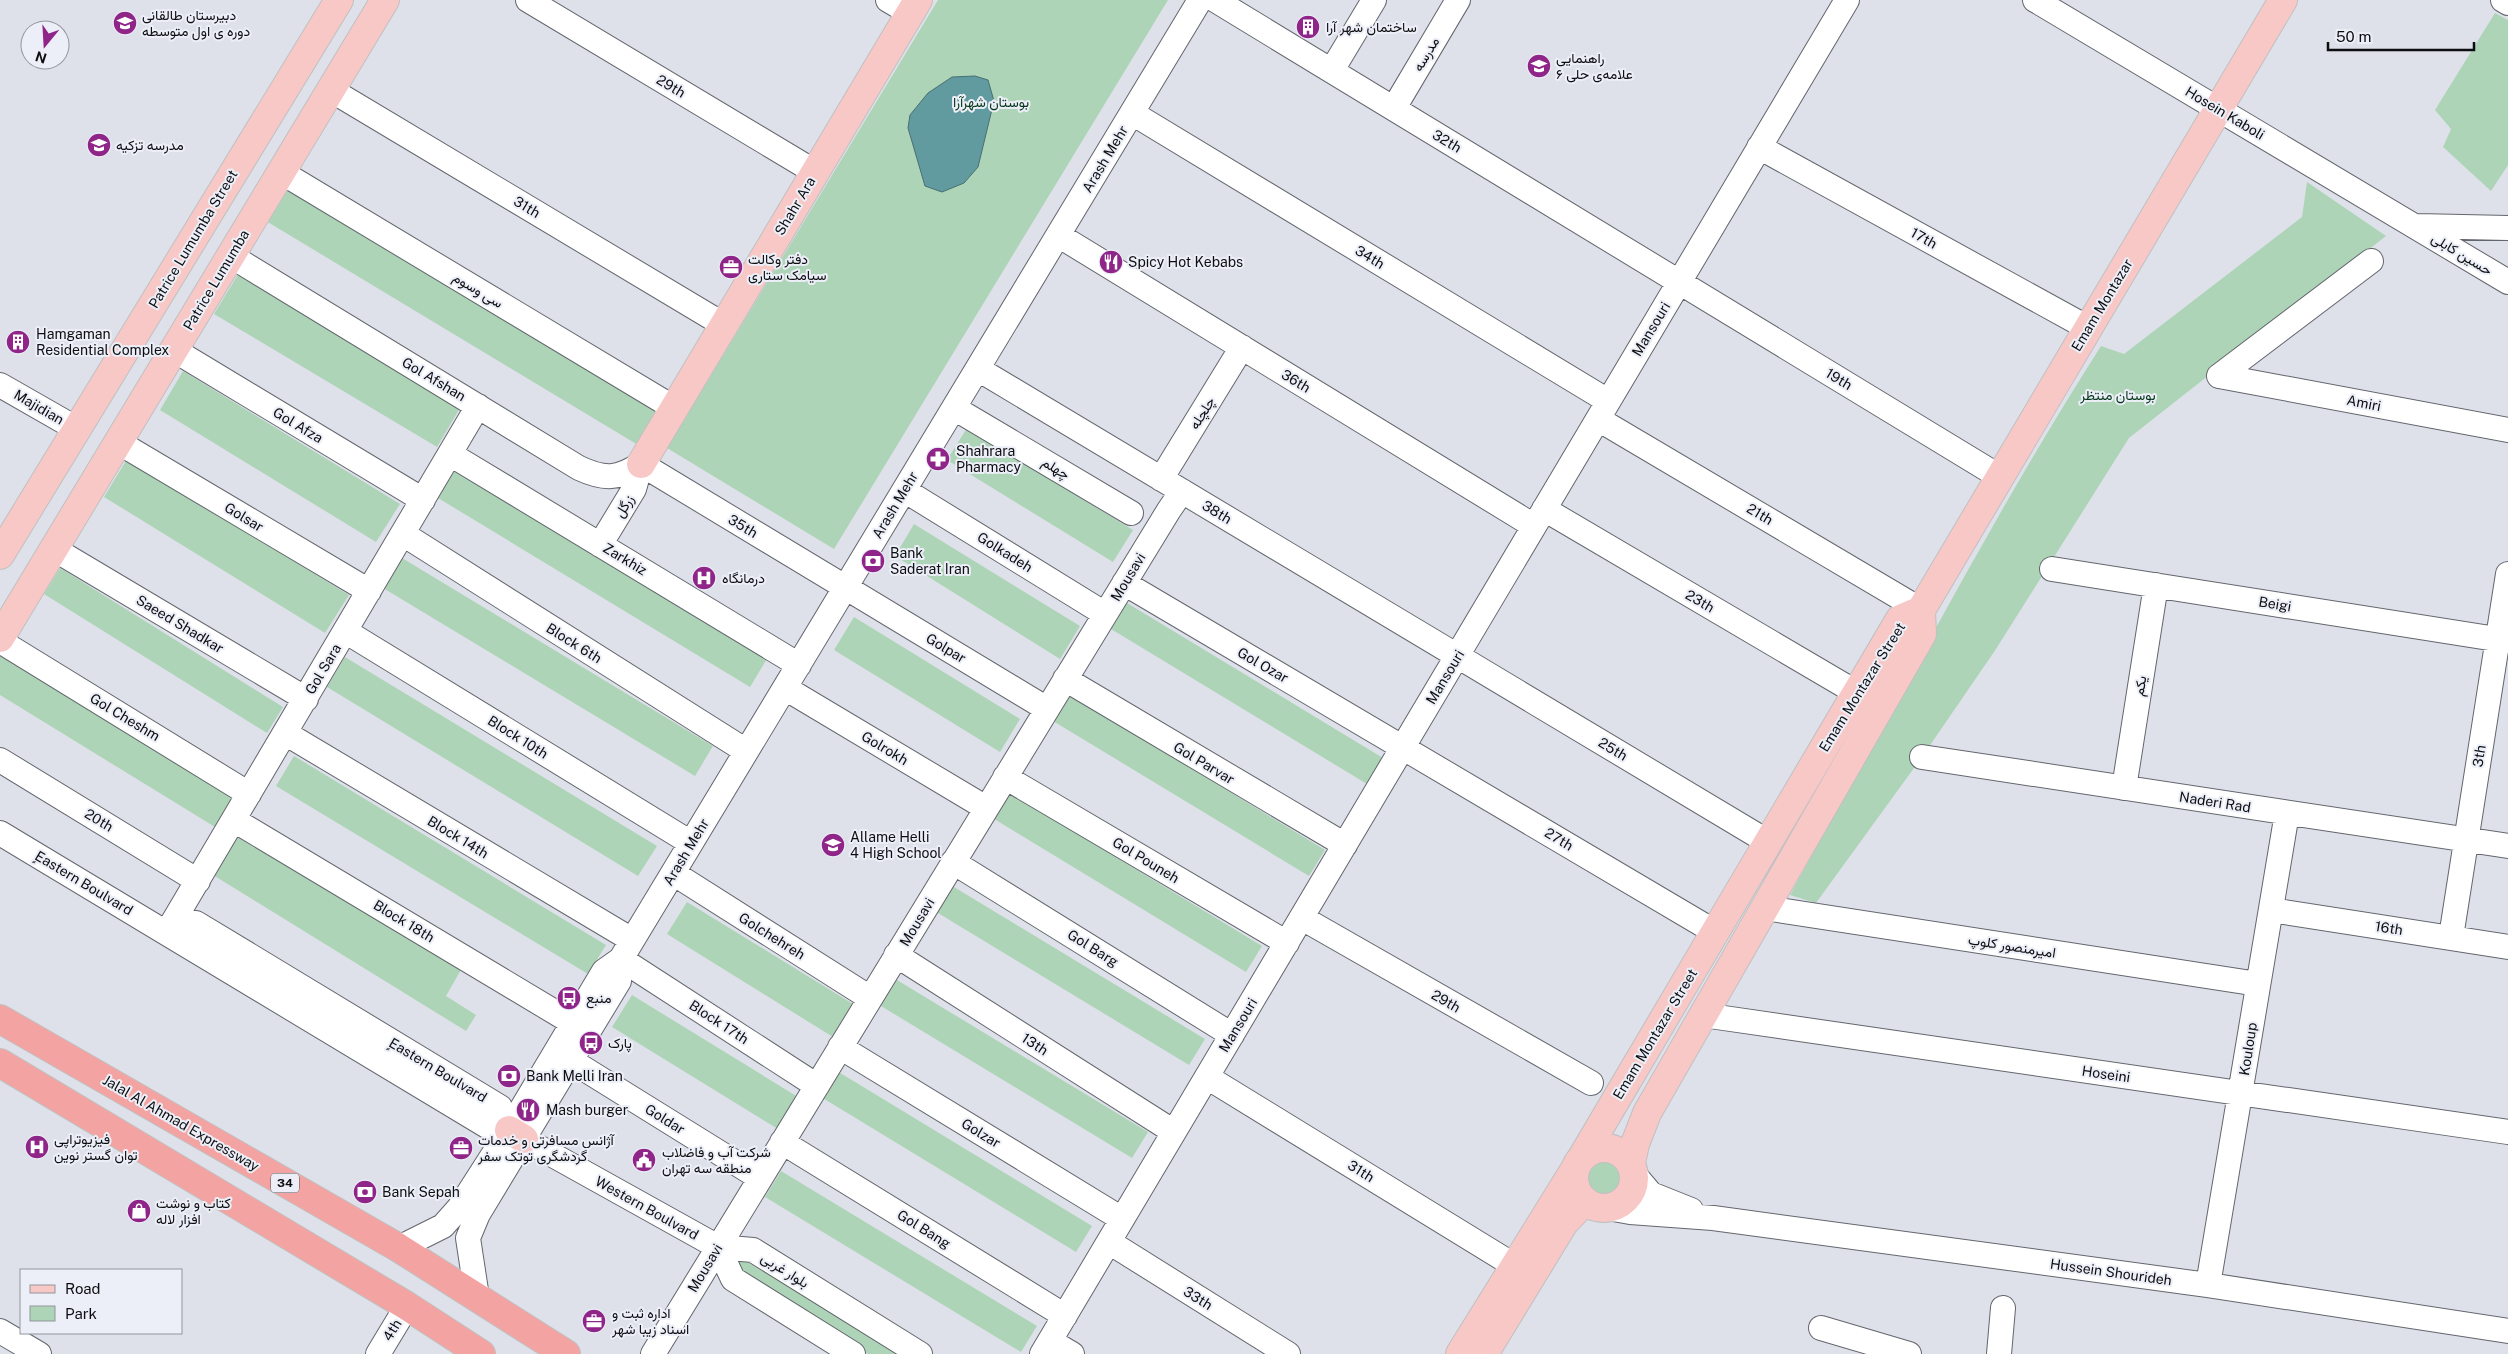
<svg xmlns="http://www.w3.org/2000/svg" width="2508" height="1354" font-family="'Public Sans',Vazirmatn,sans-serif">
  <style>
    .green { fill: #aed4b7 }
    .water { fill: #619a9f; stroke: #487074 }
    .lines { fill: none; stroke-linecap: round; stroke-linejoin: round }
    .minor-casing { stroke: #63666d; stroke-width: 26 }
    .major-casing { stroke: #c0c0c1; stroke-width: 30 }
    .highway-casing { stroke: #c0c0c1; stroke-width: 30 }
    .minor { stroke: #fff; stroke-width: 24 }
    .major { stroke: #f8c8c7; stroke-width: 28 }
    .highway { stroke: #f3a4a2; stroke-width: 28 }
    .labels { text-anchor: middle; stroke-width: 4; stroke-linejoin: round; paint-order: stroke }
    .shield { fill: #eceff7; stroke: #505256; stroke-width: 1 }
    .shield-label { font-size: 12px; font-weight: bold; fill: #0d0e11 }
    .poi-label { font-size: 14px; fill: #0d0e11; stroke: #eceff7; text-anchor: start }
    .street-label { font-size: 14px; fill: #0d0e11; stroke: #eceff7 }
    .park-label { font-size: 14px; fill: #06371b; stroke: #eceff7 }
  </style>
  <rect width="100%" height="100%" fill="#dee1ea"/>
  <path class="green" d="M938,0H1168L834,549L667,448Z
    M2495,13L2508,20V165L2491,191L2443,147L2451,129L2435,110Z
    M2307,182L2386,236L2129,438L1996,649L1922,757L1816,903L1790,895C1892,711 1988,523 2101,346L2124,354L2302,217Z
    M281,183L659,411L638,445L261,218Z
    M240,271L463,403L437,447L214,314Z
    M183,371L400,504L376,542L160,410Z
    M967,428L1133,530L1113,562L947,460Z
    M127,459L349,595L325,633L104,497Z
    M456,468L768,657L750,687L438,498Z
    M914,524L1080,626L1060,659L895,556Z
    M402,558L713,746L695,776L383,588Z
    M60,568L283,707L267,733L44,594Z
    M1127,603L1383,758L1367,784L1111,629Z
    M854,617L1020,719L1000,752L834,650Z
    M0,652L235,795L215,827L0,695Z
    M345,657L657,846L638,876L327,687Z
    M1069,694L1325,850L1309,876L1053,721Z
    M294,756L606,945L588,974L276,786Z
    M1007,791L1262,946L1246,972L991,817Z
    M240,831L462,968L446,996L476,1015L466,1031L213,875Z
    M949,884L1205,1039L1189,1065L933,910Z
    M687,902L853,1004L833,1037L667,934Z
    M892,977L1148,1132L1132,1158L876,1003Z
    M632,995L798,1097L778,1129L612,1027Z
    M837,1071L1092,1226L1076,1252L821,1097Z
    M1601,1154C1613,1154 1621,1157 1625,1169C1637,1201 1592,1214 1580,1181L1593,1156Z
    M781,1171L1037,1326L1021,1352L765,1197Z
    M740,1261H746L899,1354H868L739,1276L736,1264Z"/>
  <path class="water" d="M975,76L988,80L994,101L978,167L964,183L942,192L925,186L908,128L910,115L928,93L952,77Z"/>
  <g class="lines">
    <g class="minor-casing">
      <path id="minor" d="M528,0L815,172
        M888,0L910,13
        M1215,0L2000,477
        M2035,0L2508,282
        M2503,0L2508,3
        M1332,70L1374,0
        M331,90L724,325
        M1394,108L1458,0
        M1132,113L1608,401
        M1759,147L2088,328
        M281,172L674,408
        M2417,226L2508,228
        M1058,235L1534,526
        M231,256L579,468C605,480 618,479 641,464
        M174,350L423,500
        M978,369L1768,842
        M2219,376L2508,430
        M2219,376L2371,261
        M0,385L77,429
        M954,408L1131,513
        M1598,419L1921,610
        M118,442L369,591
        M450,454L799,665
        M641,464L1047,709
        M1161,479L1242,347
        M904,490L1105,614
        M1544,509L1857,693
        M403,534L746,751
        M600,545L634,489L641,464
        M54,549L306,699
        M2052,569L2508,641
        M1124,583L1715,932
        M345,631L691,843
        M0,641L249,794
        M1065,679L1345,845
        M785,688L986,808
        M285,733L632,940
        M1922,757L2508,846
        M0,760L198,881
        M1005,777L1287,943
        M2124,788L2156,585
        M234,820L573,1023
        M0,833L487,1126L509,1130
        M953,862L1232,1035
        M673,873L870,998
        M1765,908L2258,984
        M2271,910L2508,947
        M1302,918L1591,1083
        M167,932L478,406
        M167,932L183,923H196L500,1107L509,1130
        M2451,937L2508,574
        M896,955L1174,1132
        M621,959L817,1086
        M1703,1015L2508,1132
        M840,1047L1122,1219
        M570,1060L760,1178
        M1207,1077L1515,1266
        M524,1139L718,1247L753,1250L920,1354
        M782,1142L1065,1316
        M1634,1174L1651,1194L1691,1210
        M1608,1208L1630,1212L1713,1218L2208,1285L2508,1331
        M1109,1242L1288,1354
        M718,1247L733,1279L853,1354
        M399,1248L443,1226L459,1208L509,1130L604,971L621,959L1200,0
        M2208,1285L2287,813
        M477,1297L468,1238L478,1214L619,981L621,959
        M1821,1328L1909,1354
        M0,1331L39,1354
        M1050,1341L1072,1354
        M378,1354L407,1306
        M653,1354L1169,510L1182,491
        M1042,1354L1847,0
        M1999,1354L2003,1308"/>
    </g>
    <g class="major-casing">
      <path id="major" d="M641,464L918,0
        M0,555L339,0
        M0,638L385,0
        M509,1130L524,1139
        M1574 1178a30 30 0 1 1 60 0a30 30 0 1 1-60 0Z
        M1581,1159L1900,619L1921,610
        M1631,1163L1635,1144L1647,1113L1922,634L1921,610L2283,0
        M1460,1354L1575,1169
        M1484,1354L1564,1223L1585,1201"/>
    </g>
    <g class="highway-casing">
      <path id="highway" d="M0,1019L399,1248L566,1354
        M0,1063L407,1306L481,1354"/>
    </g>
    <use href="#minor" class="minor"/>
    <use href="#major" class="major"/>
    <use href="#highway" class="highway"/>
  </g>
  <defs>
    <g id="school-disc" transform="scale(1.25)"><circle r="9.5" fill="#8f2589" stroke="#eceff7"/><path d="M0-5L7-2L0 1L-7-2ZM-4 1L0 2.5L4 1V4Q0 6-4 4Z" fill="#fff"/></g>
    <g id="building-disc" transform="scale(1.25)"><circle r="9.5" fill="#8f2589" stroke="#eceff7"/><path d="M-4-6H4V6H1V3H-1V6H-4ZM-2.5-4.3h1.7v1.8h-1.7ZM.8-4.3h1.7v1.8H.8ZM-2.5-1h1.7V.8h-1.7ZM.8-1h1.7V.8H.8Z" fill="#fff"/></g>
    <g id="restaurant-disc" transform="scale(1.25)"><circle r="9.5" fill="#8f2589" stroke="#eceff7"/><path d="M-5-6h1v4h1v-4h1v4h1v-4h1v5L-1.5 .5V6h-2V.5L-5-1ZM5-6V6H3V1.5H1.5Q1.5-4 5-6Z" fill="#fff"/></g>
    <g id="office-disc" transform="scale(1.25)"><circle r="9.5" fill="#8f2589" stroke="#eceff7"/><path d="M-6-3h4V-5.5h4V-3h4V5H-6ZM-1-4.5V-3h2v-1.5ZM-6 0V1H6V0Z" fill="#fff"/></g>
    <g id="pharmacy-disc" transform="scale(1.25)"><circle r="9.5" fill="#8f2589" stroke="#eceff7"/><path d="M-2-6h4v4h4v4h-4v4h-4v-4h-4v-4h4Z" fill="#fff"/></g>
    <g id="bank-disc" transform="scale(1.25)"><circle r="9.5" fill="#8f2589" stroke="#eceff7"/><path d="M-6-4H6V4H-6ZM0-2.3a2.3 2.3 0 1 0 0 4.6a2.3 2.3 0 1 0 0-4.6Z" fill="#fff"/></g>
    <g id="hospital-disc" transform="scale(1.25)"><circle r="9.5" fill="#8f2589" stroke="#eceff7"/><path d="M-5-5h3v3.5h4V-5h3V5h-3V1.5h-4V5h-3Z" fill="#fff"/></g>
    <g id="bus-disc" transform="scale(1.25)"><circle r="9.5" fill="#8f2589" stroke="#eceff7"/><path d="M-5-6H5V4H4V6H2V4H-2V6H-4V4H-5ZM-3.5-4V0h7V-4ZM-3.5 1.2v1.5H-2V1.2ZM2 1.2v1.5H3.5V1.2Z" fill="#fff"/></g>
    <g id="civic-disc" transform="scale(1.25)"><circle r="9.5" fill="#8f2589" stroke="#eceff7"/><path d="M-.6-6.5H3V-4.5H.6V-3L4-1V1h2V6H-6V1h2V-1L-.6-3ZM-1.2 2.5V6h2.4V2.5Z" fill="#fff"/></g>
    <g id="shop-disc" transform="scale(1.25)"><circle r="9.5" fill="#8f2589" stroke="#eceff7"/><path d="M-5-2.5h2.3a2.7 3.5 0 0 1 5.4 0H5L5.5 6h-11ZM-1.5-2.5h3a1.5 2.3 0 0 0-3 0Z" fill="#fff"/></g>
  </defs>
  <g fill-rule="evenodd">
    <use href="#school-disc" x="125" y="23"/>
    <use href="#building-disc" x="1308" y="27"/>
    <use href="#school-disc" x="1539" y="66"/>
    <use href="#school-disc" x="99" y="145"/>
    <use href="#restaurant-disc" x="1111" y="262"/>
    <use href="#office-disc" x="731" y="267"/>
    <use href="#building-disc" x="18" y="342"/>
    <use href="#pharmacy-disc" x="938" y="459"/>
    <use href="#bank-disc" x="873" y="561"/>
    <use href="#hospital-disc" x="704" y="578"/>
    <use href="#school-disc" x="833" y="845"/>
    <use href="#bus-disc" x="569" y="998"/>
    <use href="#bus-disc" x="591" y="1043"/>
    <use href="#bank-disc" x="509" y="1076"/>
    <use href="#restaurant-disc" x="528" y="1110"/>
    <use href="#hospital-disc" x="37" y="1147"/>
    <use href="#office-disc" x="461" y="1148"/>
    <use href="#civic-disc" x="644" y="1160"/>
    <use href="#bank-disc" x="365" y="1192"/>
    <use href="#shop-disc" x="139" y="1211"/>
    <use href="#office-disc" x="594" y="1321"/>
  </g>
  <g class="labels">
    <rect class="shield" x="271" y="1173.5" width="28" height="19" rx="4"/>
    <g class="shield-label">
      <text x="285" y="1187">34</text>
    </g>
    <g class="poi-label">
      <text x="142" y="20">دبیرستان طالقانی<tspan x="142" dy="16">دوره ی اول متوسطه</tspan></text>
      <text x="1326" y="32">ساختمان شهر آرا</text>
      <text x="1556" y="63">راهنمایی<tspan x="1556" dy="16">علامه‌ی حلی ۶</tspan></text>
      <text x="116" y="150">مدرسه تزکیه</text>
      <text x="748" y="264">دفتر وکالت<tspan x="748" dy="16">سیامک ستاری</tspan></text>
      <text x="1128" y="267">Spicy Hot Kebabs</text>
      <text x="36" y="339">Hamgaman<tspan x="36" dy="16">Residential Complex</tspan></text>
      <text x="956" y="456">Shahrara<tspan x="956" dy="16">Pharmacy</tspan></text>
      <text x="890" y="558">Bank<tspan x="890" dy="16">Saderat Iran</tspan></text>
      <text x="722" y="583">درمانگاه</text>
      <text x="850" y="842">Allame Helli<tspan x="850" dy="16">4 High School</tspan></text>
      <text x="586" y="1003">منبع</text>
      <text x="608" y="1048">پارک</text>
      <text x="526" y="1081">Bank Melli Iran</text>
      <text x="546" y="1115">Mash burger</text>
      <text x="54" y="1144">فیزیوتراپی<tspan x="54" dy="16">توان گستر نوین</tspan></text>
      <text x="478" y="1145">آژانس مسافرتی و خدمات<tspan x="478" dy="16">گردشگری توتک سفر</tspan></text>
      <text x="662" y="1157">شرکت آب و فاضلاب<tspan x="662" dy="16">منطقه سه تهران</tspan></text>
      <text x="382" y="1197">Bank Sepah</text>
      <text x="156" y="1208">کتاب و نوشت<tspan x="156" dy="16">افزار لاله</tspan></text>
      <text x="612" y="1318">اداره ثبت و<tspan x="612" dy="16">اسناد زیبا شهر</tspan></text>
    </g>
    <g class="street-label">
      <text transform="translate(1426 54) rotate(-59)" y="5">مدرسه</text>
      <text transform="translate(671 86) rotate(31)" y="5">29th</text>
      <text transform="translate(2225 113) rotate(31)" y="5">Hosein Kaboli</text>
      <text transform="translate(1447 141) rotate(31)" y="5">32th</text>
      <text transform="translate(1105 159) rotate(-59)" y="5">Arash Mehr</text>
      <text transform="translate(795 206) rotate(-59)" y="5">Shahr Ara</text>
      <text transform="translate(527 207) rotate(31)" y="5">31th</text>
      <text transform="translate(1924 238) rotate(29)" y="5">17th</text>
      <text transform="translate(193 239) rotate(-59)" y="5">Patrice Lumumba Street</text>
      <text transform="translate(2462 254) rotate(31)" y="5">حسین کابلی</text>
      <text transform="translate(1370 257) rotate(31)" y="5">34th</text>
      <text transform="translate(216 280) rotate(-59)" y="5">Patrice Lumumba</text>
      <text transform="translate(478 290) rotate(31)" y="5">سی وسوم</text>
      <text transform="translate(2102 305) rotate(-59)" y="5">Emam Montazar</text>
      <text transform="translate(1651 329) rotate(-59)" y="5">Mansouri</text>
      <text transform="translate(434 379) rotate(31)" y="5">Gol Afshan</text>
      <text transform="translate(1839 379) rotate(31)" y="5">19th</text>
      <text transform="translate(1296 381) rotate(31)" y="5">36th</text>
      <text transform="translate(2364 403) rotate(11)" y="5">Amiri</text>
      <text transform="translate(39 407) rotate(30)" y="5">Majidian</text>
      <text transform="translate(1202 413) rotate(-58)" y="5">چلچله</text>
      <text transform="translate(298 425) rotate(31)" y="5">Gol Afza</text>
      <text transform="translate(1056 468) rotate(31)" y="5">چهلم</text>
      <text transform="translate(895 505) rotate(-59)" y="5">Arash Mehr</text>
      <text transform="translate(624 506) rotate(-58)" y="5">زرگل</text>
      <text transform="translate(1217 512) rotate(31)" y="5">38th</text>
      <text transform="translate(1760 514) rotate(31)" y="5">21th</text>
      <text transform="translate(244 517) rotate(31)" y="5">Golsar</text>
      <text transform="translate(743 526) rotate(31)" y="5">35th</text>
      <text transform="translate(1005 552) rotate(32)" y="5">Golkadeh</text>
      <text transform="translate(625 559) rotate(31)" y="5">Zarkhiz</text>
      <text transform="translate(1128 577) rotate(-59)" y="5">Mousavi</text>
      <text transform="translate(1700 601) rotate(30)" y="5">23th</text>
      <text transform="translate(2275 604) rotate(9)" y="5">Beigi</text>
      <text transform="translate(180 624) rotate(31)" y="5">Saeed Shadkar</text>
      <text transform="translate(574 643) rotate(32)" y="5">Block 6th</text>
      <text transform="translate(946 648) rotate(31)" y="5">Golpar</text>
      <text transform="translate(1263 665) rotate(30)" y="5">Gol Ozar</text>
      <text transform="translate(323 669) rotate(-59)" y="5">Gol Sara</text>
      <text transform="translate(1445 677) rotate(-59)" y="5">Mansouri</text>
      <text transform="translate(2140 686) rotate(-81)" y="5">یکم</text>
      <text transform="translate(1862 687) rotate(-58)" y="5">Emam Montazar Street</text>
      <text transform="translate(125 717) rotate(31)" y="5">Gol Cheshm</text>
      <text transform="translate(518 737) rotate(32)" y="5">Block 10th</text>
      <text transform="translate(885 748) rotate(31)" y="5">Golrokh</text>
      <text transform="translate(1613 749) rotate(31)" y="5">25th</text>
      <text transform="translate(2479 756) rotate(-81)" y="5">3th</text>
      <text transform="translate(1204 763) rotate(31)" y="5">Gol Parvar</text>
      <text transform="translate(2215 802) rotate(9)" y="5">Naderi Rad</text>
      <text transform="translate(99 820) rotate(31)" y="5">20th</text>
      <text transform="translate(458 837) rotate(31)" y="5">Block 14th</text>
      <text transform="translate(1559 839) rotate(31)" y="5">27th</text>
      <text transform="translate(686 852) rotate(-59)" y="5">Arash Mehr</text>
      <text transform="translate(1146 860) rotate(31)" y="5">Gol Pouneh</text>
      <text transform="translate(84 883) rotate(31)" y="5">ٍEastern Boulvard</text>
      <text transform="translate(404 921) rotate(31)" y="5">Block 18th</text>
      <text transform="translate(917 922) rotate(-59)" y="5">Mousavi</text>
      <text transform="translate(2389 928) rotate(9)" y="5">16th</text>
      <text transform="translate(772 936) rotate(32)" y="5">Golchehreh</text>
      <text transform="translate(2012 946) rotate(9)" y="5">امیرمنصور کلوپ</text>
      <text transform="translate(1093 948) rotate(32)" y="5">Gol Barg</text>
      <text transform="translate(1446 1001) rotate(30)" y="5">29th</text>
      <text transform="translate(719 1022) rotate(33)" y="5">Block 17th</text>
      <text transform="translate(1238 1025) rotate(-59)" y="5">Mansouri</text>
      <text transform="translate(1655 1034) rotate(-59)" y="5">Emam Montazar Street</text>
      <text transform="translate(1035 1044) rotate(33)" y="5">13th</text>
      <text transform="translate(2248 1049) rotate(-81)" y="5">Kouloup</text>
      <text transform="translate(438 1070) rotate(31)" y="5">ٍEastern Boulvard</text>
      <text transform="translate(2106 1074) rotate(8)" y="5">Hoseini</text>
      <text transform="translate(665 1119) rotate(32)" y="5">Goldar</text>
      <text transform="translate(181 1123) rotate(30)" y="5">Jalal Al Ahmad Expressway</text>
      <text transform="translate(981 1133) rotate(31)" y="5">Golzar</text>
      <text transform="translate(1361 1171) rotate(32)" y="5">31th</text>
      <text transform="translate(647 1208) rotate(29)" y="5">Western Boulvard</text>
      <text transform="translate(924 1229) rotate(32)" y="5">Gol Bang</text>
      <text transform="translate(705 1268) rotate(-59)" y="5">Mousavi</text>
      <text transform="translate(785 1270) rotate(32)" y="5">بلوار غربی</text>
      <text transform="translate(2111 1272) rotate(8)" y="5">Hussein Shourideh</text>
      <text transform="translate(1198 1298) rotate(32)" y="5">33th</text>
      <text transform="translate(392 1330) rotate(-59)" y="5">4th</text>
    </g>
    <g class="park-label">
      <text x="991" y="107">بوستان شهرآرا</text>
      <text x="2118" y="400">بوستان منتظر</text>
    </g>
  </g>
  <rect x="20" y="1269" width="162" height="65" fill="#eceff7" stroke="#93959b"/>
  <rect x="30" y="1285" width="25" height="8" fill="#f8c8c7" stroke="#93959b"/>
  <text x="65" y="1294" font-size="15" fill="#0d0e11">Road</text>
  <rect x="30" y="1306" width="25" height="15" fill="#aed4b7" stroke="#93959b"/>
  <text x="65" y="1319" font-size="15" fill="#0d0e11">Park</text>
  <g transform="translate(45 45) rotate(198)"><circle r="24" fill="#eceff7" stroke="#93959b"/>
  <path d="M0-4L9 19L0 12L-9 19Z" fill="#8f2589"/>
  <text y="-8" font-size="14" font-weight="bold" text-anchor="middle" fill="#0d0e11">N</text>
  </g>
  <path d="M2328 42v8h146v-8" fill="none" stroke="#0d0e11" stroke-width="2.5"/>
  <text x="2336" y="42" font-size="15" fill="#0d0e11" stroke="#eceff7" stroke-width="4" paint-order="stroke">50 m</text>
</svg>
